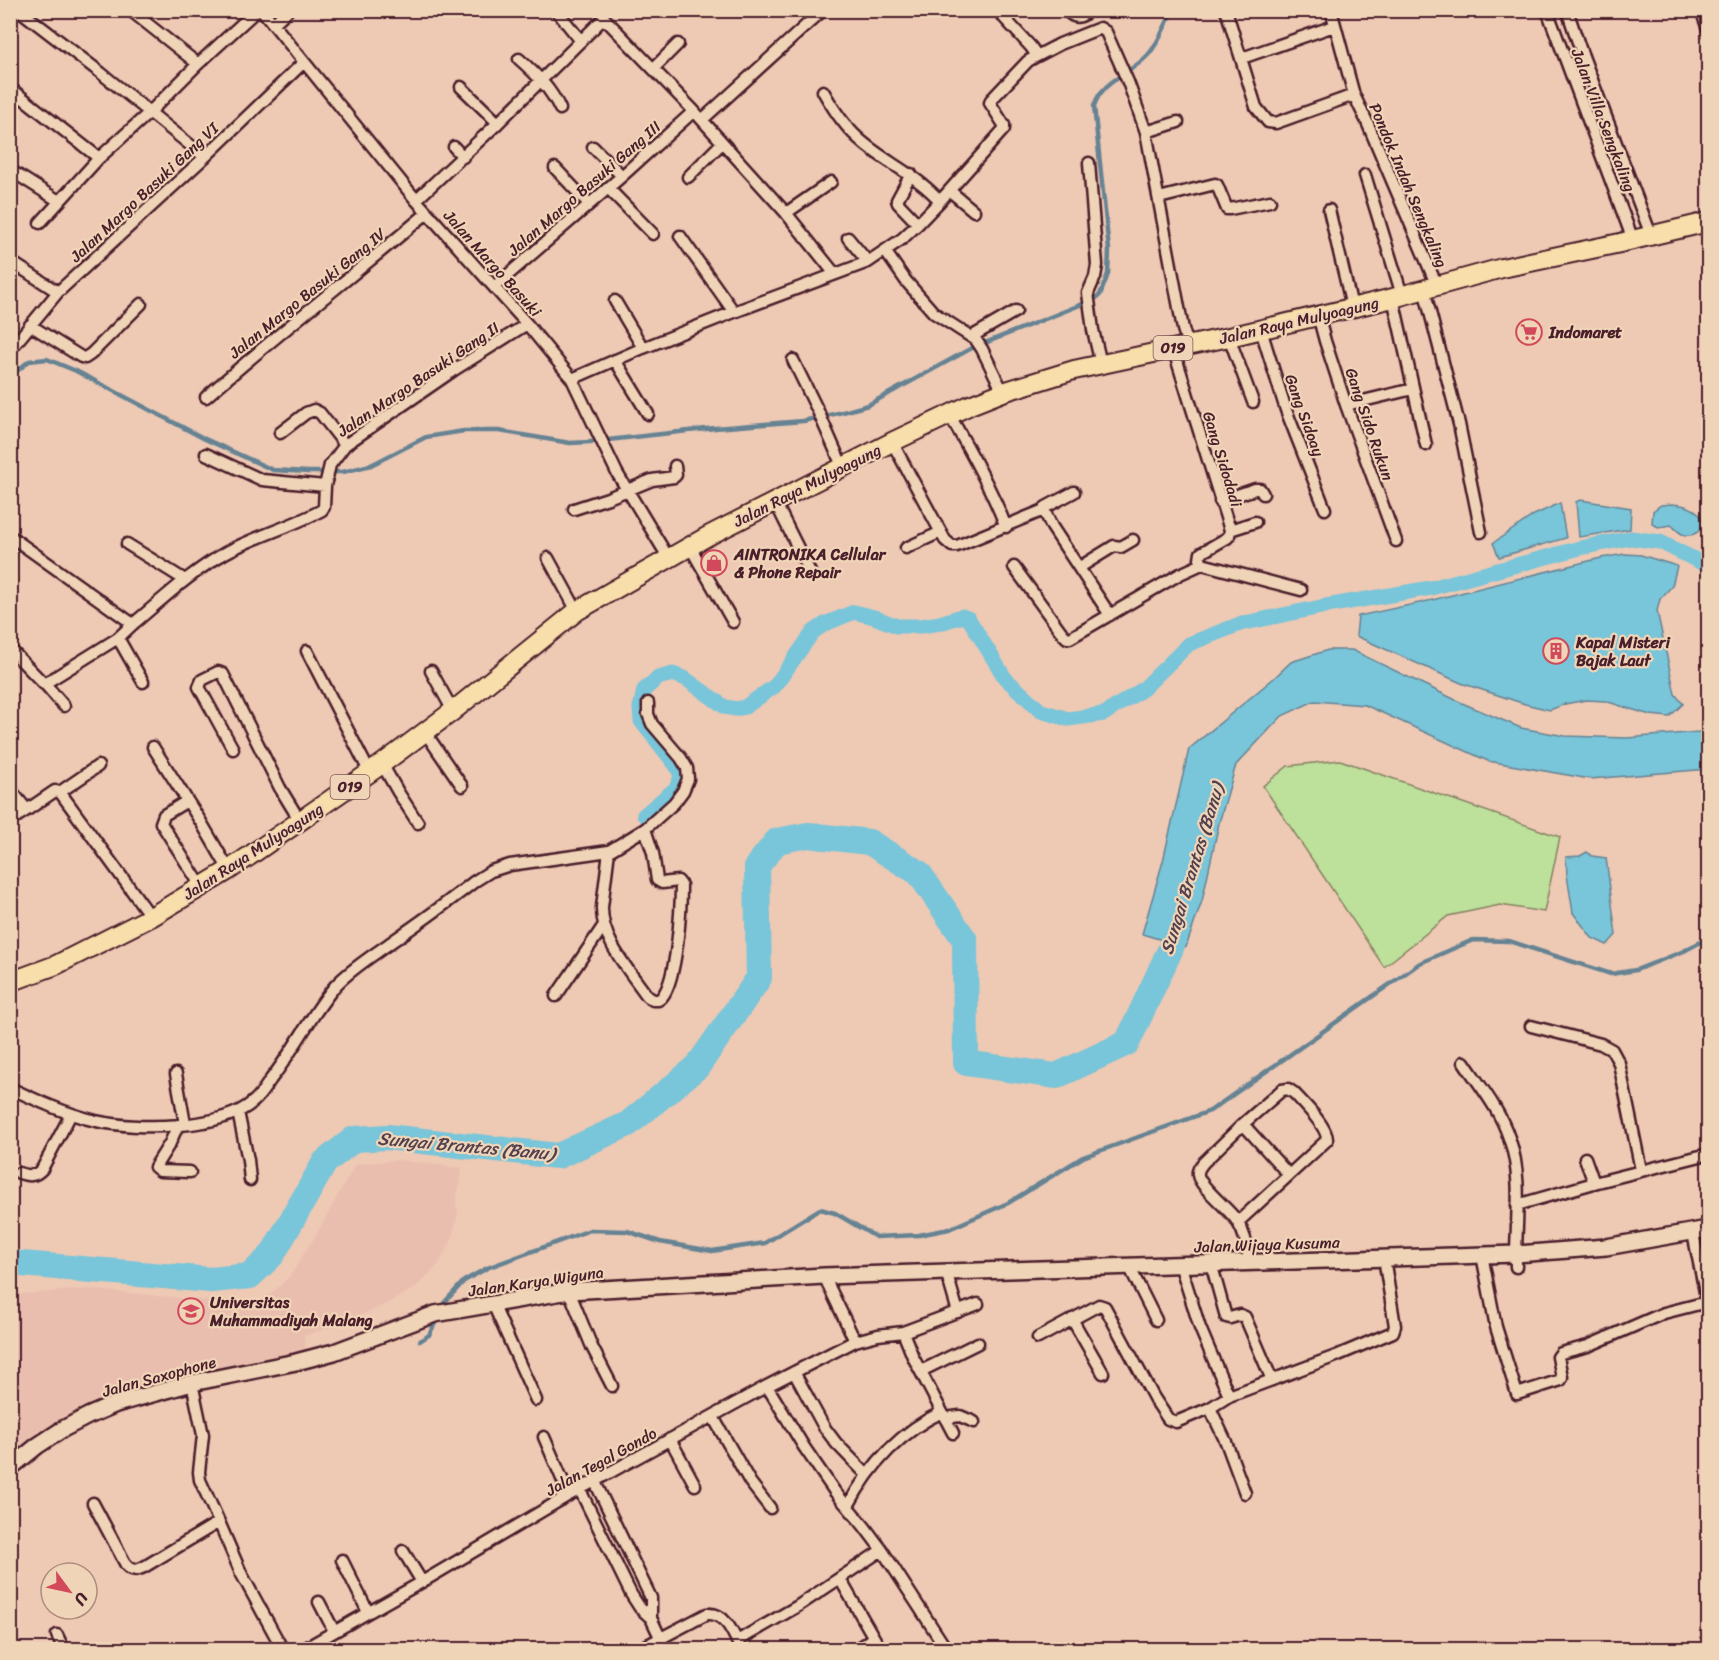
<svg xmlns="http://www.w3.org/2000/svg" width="1719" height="1660" font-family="Sriracha,sans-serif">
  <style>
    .built { fill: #eabeaf }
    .green { fill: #bde09a; stroke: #848062; stroke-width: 1.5 }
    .water { fill: #79c5d9; stroke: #668393; stroke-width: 1.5 }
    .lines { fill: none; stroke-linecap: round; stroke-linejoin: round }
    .stream { stroke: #668393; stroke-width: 4.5 }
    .canal { stroke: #79c5d9; stroke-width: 15 }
    .river { stroke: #79c5d9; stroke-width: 26 }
    .street-casing { stroke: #4a1f2b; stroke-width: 15 }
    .secondary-casing { stroke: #4a1f2b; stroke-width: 20 }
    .primary-casing { stroke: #4a1f2b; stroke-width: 22 }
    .street { stroke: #f0d4b7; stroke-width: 10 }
    .secondary { stroke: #f0d4b7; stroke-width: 15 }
    .primary { stroke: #f8deab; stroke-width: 18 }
    .labels { text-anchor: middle; stroke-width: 4.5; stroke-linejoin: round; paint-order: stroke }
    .shield { fill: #f0d4b7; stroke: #7c5555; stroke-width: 1.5 }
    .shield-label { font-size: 15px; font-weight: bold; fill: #4a1f2b }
    .street-label { font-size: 16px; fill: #4a1f2b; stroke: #f0d4b7 }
    .poi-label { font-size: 16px; font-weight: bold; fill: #4a1f2b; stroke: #f0d4b7; text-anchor: start }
    .water-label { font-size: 18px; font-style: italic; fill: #53404e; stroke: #f0d4b7 }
  </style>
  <rect width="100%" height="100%" fill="#eec9b4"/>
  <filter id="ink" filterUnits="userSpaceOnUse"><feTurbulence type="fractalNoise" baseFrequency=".0167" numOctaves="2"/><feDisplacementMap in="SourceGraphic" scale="12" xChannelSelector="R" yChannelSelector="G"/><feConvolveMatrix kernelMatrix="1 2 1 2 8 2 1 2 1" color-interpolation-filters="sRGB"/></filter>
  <g filter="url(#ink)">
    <path class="built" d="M398,1160L462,1168L456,1203L458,1213L452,1239L438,1265L415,1288L386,1304L356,1318L304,1336L306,1351L193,1381L136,1392L11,1464V1295L86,1289L230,1303L259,1301L271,1294L290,1276L316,1235L354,1167L357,1164Z"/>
    <path class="green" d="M1340,760L1560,837L1544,912L1500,905L1448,916L1384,967L1263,786L1288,766Z"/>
    <path class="water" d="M1580,500L1631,508L1630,529L1579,537L1576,502Z
      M1560,503L1566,538L1499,557L1493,543L1534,515Z
      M1672,504C1716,506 1705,542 1682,534C1678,532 1675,528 1671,525L1659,527L1654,525L1652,523L1653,511L1661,505Z
      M1625,554L1641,555L1677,566L1672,586L1660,599L1657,611L1675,694L1683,704L1669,717L1650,715L1605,701L1586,700L1565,704L1550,710L1525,704L1461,683L1356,636L1358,616L1424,602L1601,558Z
      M1328,650H1352L1462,703L1521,728L1565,736L1627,738L1699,732L1708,730V769L1590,779L1488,761L1365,705L1314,701L1282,716L1236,765L1219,823L1202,901L1186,947L1142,934L1163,861L1189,749L1274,678L1291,662Z
      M1587,852L1592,856L1606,858L1616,935L1607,945L1592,938L1573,913L1567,875L1566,857L1580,856Z"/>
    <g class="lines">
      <path class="stream" d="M10,377L29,361L47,359L76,371L205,439L273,470L308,472H343L371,465L426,437L464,431H499L570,443L590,442L715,428L803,421L847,411L868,405L970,349L1095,299L1100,295L1108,274L1109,250L1094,106C1102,80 1131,74 1148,55C1159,43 1165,25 1173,10
        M442,1309L444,1303L464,1281L487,1268L590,1230L627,1231L660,1242L712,1251L765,1243L820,1209L835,1213L876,1237L919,1235L949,1229L1008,1203L1083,1157L1210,1111L1420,963L1473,940L1509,941L1611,974L1636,970L1684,951L1708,938
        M420,1341L429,1335L437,1319"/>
      <path class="canal" d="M644,815L676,788L681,777L678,768L641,721L640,708L644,690L658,678L673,674L686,679L725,707L736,709L745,707L775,686L813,632L825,624L854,612L874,617L897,626H921L940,623L962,616L969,619L972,624L1005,678L1041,711L1068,719L1104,714L1143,689L1189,644L1240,624L1326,606L1431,588L1580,548L1631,538L1660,542L1708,566"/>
      <path class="river" d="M10,1263L211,1280L250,1276L272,1255L325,1162L354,1139L387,1137L558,1156L628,1124L697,1067L759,978L757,866L777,841L808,835L869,842L919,873L965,940L966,1063L1056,1076L1127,1043L1171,948L1182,910"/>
      <g class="street-casing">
        <path id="street" d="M19,10L101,73L205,157
          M130,10L198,64
          M262,10L416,200L527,324L572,379L617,473L668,557
          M556,10L581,41
          M1066,10C1073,18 1081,20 1088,10
          M1226,10L1256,107L1268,122L1276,123L1354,95
          M1331,10L1354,95L1367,122L1437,286
          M1547,10L1633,240
          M1567,10L1581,51L1651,235
          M1701,10L1708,29
          M273,24L288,10
          M1037,56L1060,44L1100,28L1106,32L1128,82L1146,132L1183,329L1188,345
          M1242,58L1334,26
          M519,59C536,74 551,89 560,109
          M654,68L678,44
          M461,87L498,123
          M10,88L99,158
          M823,91C835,112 847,130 866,145C891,165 919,177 940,201
          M702,120L823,10
          M1146,132L1178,122
          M454,147L463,157
          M593,147L622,176
          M1089,163L1097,265L1095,277L1088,293L1093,330L1101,364
          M555,168L589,204
          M10,170L59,201
          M911,174L897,200L898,203L918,224
          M1365,175L1402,295
          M688,177L722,143
          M608,188L653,234
          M950,191L974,211
          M1159,198L1215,184L1217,185L1227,209H1230L1270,201
          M416,200L498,123L604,18L694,111L786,213L835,274
          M1329,210L1352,307
          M786,213L831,182
          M40,223L99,158L150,112L198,64L257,10
          M680,236L734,312
          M848,238L868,262
          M885,251L906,281L934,313L976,340L982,349L1003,392
          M10,261L58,292
          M494,287L622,176L694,111
          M1424,289L1459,424L1481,532
          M1393,298L1426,445
          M615,301L643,348
          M1318,315L1325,341L1346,405L1396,541
          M30,325L81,357L85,358L91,354L141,304
          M1261,330L1286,410L1325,509
          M971,337L1016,311
          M1229,337L1253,402
          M1173,348L1230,530L1229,536L1227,538L1201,553L1200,559L1202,564
          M10,350L58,292L205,157L304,62
          M615,360L648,414
          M793,360L818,411L843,468
          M572,379L643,348L734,312L868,262L902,239L918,224L940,201L1004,129V125L990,103L991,100L1028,61L1037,56L1031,47L997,10
          M206,397C278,333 354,275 427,213
          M1346,405L1413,389
          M950,416C971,452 991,488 1006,527
          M280,433L306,413L314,410L320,413L345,445
          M892,442L945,540L952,546H957L1044,510L1046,507L1074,492
          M206,454L262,480L325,486
          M1220,501L1255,489H1260L1263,494
          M775,502L810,572
          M574,509L608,498L652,480L674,477L676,475L675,466
          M1044,510L1052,527L1110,615
          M1230,530L1255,522
          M10,536L133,624C163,599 190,573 225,553C256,536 291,527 322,510L324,507L325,486L330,465L345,445L454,370L527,324
          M127,544L185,580
          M689,545L733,622
          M906,548L941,532
          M548,558L577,611
          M1014,567L1062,633L1067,638H1070L1180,574L1202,564L1301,590
          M1080,567L1114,546L1121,547L1133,540
          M118,638L143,682
          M10,649L44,684L118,638L133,624
          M307,651L370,773
          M431,671L453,711
          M45,684L64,706
          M425,732L462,786
          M153,747L201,822L229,870
          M233,749L199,687L202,680L218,672L223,674L280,788L300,821
          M382,764L398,792L418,823
          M10,789L27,810L55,791L60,792L151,917
          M60,792L98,766
          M187,801L164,815L161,823L201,886
          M10,821L27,810
          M609,851L602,907C601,940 629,970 647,996L653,1000C658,1000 658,1001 662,997C677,979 681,910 681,885L678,881L662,883L657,880L653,853L645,829
          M556,996L604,925
          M1531,1026L1601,1044L1612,1050L1619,1063L1641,1170
          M1464,1062C1480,1086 1500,1110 1509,1138C1524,1178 1515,1225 1516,1267
          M176,1074L185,1124
          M10,1088C38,1101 66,1114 96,1121C135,1130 223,1130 254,1101C261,1095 266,1086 271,1079C294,1050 312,1013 336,985C351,969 372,956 390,943C419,923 447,903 475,881L491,871L510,865L609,851L645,829L674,803L683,791L688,779L687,768L681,758L652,724L648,714V703
          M238,1112L248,1160L250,1180
          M1243,1124L1289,1175
          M178,1125L170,1143L155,1167L160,1171L190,1172
          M1585,1158L1594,1183
          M19,1173C28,1176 35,1177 42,1169L71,1114
          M1517,1205L1594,1183L1708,1154
          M1238,1222L1327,1140C1328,1127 1303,1103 1294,1093L1288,1089L1282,1090L1243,1124L1203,1163C1200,1167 1197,1170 1198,1175C1199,1186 1230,1210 1237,1221C1245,1233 1248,1248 1249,1262
          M1693,1233L1707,1302H1708
          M1482,1255L1496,1327L1517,1394L1561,1380L1562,1377L1558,1357L1561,1353L1588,1346L1664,1313L1707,1302
          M1211,1263L1226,1317L1230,1318L1240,1315L1245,1317L1272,1380
          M1180,1264L1200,1328L1229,1396
          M1129,1266L1156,1320
          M946,1271L958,1312
          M569,1291L592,1347L612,1386
          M493,1304L536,1400
          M1072,1319L1103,1373
          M903,1332L978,1304
          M1038,1338L1099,1305L1105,1307L1154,1398L1168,1419L1176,1422L1210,1408L1229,1396L1336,1356L1393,1332L1395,1326L1384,1258
          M855,1341L878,1335L903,1332L913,1357L953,1433
          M921,1371L978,1343
          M794,1372L824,1427L836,1443L867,1475
          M192,1383L203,1435L199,1472L200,1480L219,1522
          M767,1386L804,1447L835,1492L864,1526L882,1550L947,1650
          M1210,1408L1226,1442L1245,1493
          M713,1417L750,1482L770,1508
          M945,1418L960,1416L974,1422
          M544,1437L569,1495
          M670,1439L695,1485
          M595,1482L651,1598V1618
          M580,1490L631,1594L640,1608L651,1618L666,1650
          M93,1503L126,1565C131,1571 136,1571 144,1567L219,1522L241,1573L283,1650
          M848,1506C870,1465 900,1432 942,1412
          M403,1551L422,1582
          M342,1560L368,1612
          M840,1579L881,1650
          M319,1602L334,1631
          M57,1635L64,1650
          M737,1641L798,1606L882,1550
          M302,1650L422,1582L569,1495L767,1386L855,1341L824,1276
          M638,1650L707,1614C726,1612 734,1635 741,1650
          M856,1650L874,1638"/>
      </g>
      <g class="secondary-casing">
        <path id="secondary" d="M10,1468L37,1446L63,1429L88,1416L116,1404L192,1383L296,1362L334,1352L435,1314L569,1291L824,1276L1516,1254L1606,1247L1708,1229"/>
      </g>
      <g class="primary-casing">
        <path id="primary" d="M10,982L56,965L151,917L229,870L382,764L453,711L577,611L708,536L892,442L970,405L1003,392L1074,370L1229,337L1393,298L1502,268L1620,243L1708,222"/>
      </g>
      <use href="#street" class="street"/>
      <use href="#secondary" class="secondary"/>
      <use href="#primary" class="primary"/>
    </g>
  </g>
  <defs>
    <g id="supermarket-ring" transform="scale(1.35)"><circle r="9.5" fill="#f0d4b7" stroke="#d1495b" stroke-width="1.5"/><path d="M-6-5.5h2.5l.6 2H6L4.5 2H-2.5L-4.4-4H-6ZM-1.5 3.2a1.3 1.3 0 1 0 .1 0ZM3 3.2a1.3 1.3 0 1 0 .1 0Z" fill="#d1495b"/></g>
    <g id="shop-ring" transform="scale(1.35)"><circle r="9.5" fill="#f0d4b7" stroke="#d1495b" stroke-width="1.5"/><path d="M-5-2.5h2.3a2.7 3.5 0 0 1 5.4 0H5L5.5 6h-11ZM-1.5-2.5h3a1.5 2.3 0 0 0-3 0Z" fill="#d1495b"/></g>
    <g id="building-ring" transform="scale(1.35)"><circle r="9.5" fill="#f0d4b7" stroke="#d1495b" stroke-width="1.5"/><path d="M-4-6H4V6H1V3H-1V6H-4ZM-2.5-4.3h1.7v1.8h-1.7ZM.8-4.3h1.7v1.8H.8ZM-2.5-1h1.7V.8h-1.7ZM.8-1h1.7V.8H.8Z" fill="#d1495b"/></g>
    <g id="university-ring" transform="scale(1.35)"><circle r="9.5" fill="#f0d4b7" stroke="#d1495b" stroke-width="1.5"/><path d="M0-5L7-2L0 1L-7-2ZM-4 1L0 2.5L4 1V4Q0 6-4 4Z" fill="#d1495b"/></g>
  </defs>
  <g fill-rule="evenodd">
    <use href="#supermarket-ring" x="1529" y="332"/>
    <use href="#shop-ring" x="714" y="563"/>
    <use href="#building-ring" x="1556" y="651"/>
    <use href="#university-ring" x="191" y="1311"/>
  </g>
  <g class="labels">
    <g class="shield">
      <rect x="1153.5" y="336" width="39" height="24" rx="4.5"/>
      <rect x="330.5" y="775" width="39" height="24" rx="4.5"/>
    </g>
    <g class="shield-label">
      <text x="1173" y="353">019</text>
      <text x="350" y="792">019</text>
    </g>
    <g class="street-label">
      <text transform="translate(1604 120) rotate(69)" y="6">Jalan Villa Sengkaling</text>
      <text transform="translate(1409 185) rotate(67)" y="6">Pondok Indah Sengkaling</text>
      <text transform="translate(584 188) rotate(-41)" y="6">Jalan Margo Basuki Gang III</text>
      <text transform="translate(144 192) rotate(-43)" y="6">Jalan Margo Basuki Gang VI</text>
      <text transform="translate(493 263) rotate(48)" y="6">Jalan Margo Basuki</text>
      <text transform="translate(307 293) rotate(-39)" y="6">Jalan Margo Basuki Gang IV</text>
      <text transform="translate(1299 320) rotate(-13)" y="6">Jalan Raya Mulyoagung</text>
      <text transform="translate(418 379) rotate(-34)" y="6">Jalan Margo Basuki Gang II</text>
      <text transform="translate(1305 415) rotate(70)" y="6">Gang Sidoay</text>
      <text transform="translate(1370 424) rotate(71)" y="6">Gang Sido Rukun</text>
      <text transform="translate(1223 459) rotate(73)" y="6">Gang Sidodadi</text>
      <text transform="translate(807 485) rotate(-27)" y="6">Jalan Raya Mulyoagung</text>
      <text transform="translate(253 851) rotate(-33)" y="6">Jalan Raya Mulyoagung</text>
      <text transform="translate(1267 1244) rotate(-2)" y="6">Jalan Wijaya Kusuma</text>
      <text transform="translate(536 1281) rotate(-8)" y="6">Jalan Karya Wiguna</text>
      <text transform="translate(159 1376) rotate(-15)" y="6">Jalan Saxophone</text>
      <text transform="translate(601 1461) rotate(-29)" y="6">Jalan Tegal Gondo</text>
    </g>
    <g class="poi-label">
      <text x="1549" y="338">Indomaret</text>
      <text x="734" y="560">AINTRONIKA Cellular<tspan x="734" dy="18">&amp; Phone Repair</tspan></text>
      <text x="1576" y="648">Kapal Misteri<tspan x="1576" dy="18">Bajak Laut</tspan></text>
      <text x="210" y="1308">Universitas<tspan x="210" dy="18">Muhammadiyah Malang</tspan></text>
    </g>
    <g class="water-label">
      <text transform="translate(1192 869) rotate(-73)" y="6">Sungai Brantas (Banu)</text>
      <text transform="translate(466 1146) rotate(5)" y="6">Sungai Brantas (Banu)</text>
    </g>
  </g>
  <rect width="1719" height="1660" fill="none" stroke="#f0d4b7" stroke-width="36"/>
  <rect x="18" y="18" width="1683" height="1624" fill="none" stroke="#4a1f2b" stroke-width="2" filter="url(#ink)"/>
  <g transform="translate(69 1591) rotate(123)"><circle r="28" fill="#f0d4b7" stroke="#ae8c7f" stroke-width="1.5"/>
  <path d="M0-4.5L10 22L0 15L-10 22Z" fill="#d1495b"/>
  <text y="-9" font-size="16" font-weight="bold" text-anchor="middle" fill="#4a1f2b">U</text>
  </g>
</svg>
